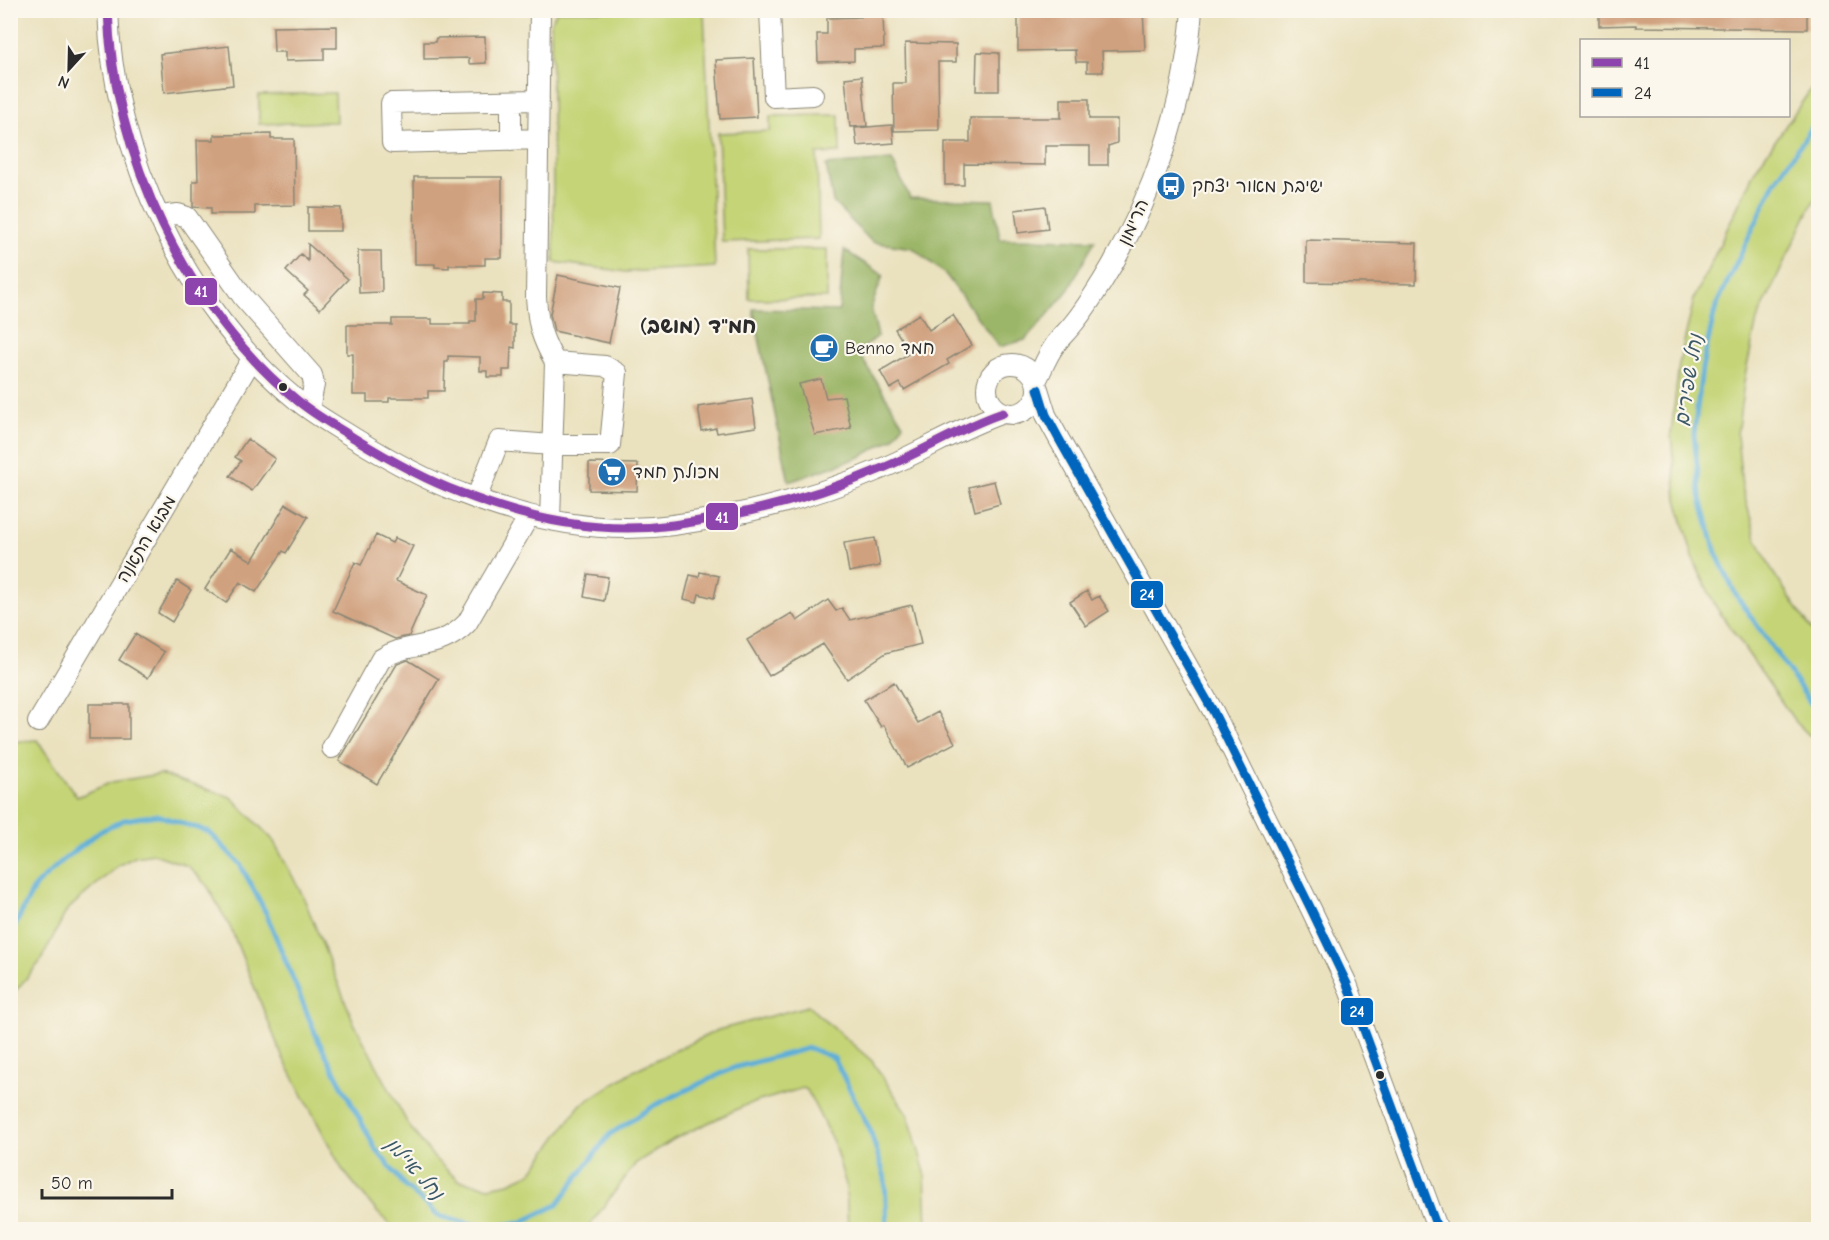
<svg xmlns="http://www.w3.org/2000/svg" width="1829" height="1240" font-family="'Comic Neue','Playpen Sans Hebrew',sans-serif">
  <style>
    .green { fill: #c4d476; stroke: #788050; stroke-width: 1.5 }
    .forest { fill: #9bb667; stroke: #637049; stroke-width: 1.5 }
    .lines { fill: none; stroke-linecap: round; stroke-linejoin: round }
    .stream { stroke: #5daed8; stroke-width: 5 }
    .building { fill: #d0a17f }
    .minor-casing { stroke: #8a8674; stroke-width: 22 }
    .minor { stroke: #fff; stroke-width: 20 }
    .bus-1-casing { stroke: #fbf7ec; stroke-width: 14 }
    .bus-2-casing { stroke: #fbf7ec; stroke-width: 14 }
    .bus-1 { stroke: #8e44ad; stroke-width: 9 }
    .bus-2 { stroke: #0065bd; stroke-width: 9 }
    .bus-dot { fill: #2b2b2b; stroke: #fbf7ec; stroke-width: 2 }
    .labels { text-anchor: middle; stroke-width: 4.5; stroke-linejoin: round; paint-order: stroke }
    .poi-label { font-size: 18px; fill: #2b2b2b; stroke: #fbf7ec; text-anchor: start }
    .street-label { font-size: 18px; fill: #2b2b2b; stroke: #fbf7ec }
    .water-label { font-size: 20px; font-style: italic; fill: #3c5968; stroke: #fbf7ec }
    .quarter-label { font-size: 21px; font-weight: bold; fill: #2b2b2b; stroke: #fbf7ec }
    .line-badge { stroke: #fbf7ec; stroke-width: 2 }
    .badge-label { font-size: 16px; text-anchor: middle; font-weight: bold; fill: #fff }
  </style>
  <rect width="100%" height="100%" fill="#fbf7ec"/>
  <filter id="ink" filterUnits="userSpaceOnUse"><feTurbulence type="fractalNoise" baseFrequency=".0167" numOctaves="2"/><feDisplacementMap in="SourceGraphic" scale="12" xChannelSelector="R" yChannelSelector="G"/><feConvolveMatrix kernelMatrix="1 2 1 2 8 2 1 2 1" color-interpolation-filters="sRGB"/></filter>
  <filter id="wash" filterUnits="userSpaceOnUse"><feTurbulence type="fractalNoise" baseFrequency=".008" numOctaves="4" result="noise"/><feDisplacementMap in="SourceGraphic" scale="24" xChannelSelector="R" yChannelSelector="G"/><feGaussianBlur stdDeviation="1.35" result="paint"/><feColorMatrix in="noise" values="0 0 0 0 0 0 0 0 0 0 0 0 0 0 0 0 0 1.4 0 .05"/><feComposite in="paint" operator="in"/></filter>
  <g filter="url(#wash)">
    <rect width="100%" height="100%" fill="#eae1be"/>
    <path class="green" d="M557,11H704L715,267L626,272L554,262L551,22Z
      M1818,79V194L1812,204L1757,320L1745,376L1737,435L1742,487L1756,538L1774,574L1818,639V744L1794,720L1716,607L1694,561L1677,499L1671,434L1679,364L1694,299L1755,170Z
      M335,93L336,122L259,124V95Z
      M839,115L840,153L817,154L819,239L722,242L718,133L770,131V116Z
      M748,249H827V298L749,299Z
      M37,740L77,797L112,782L160,774L231,797L273,840L303,896L354,1023L409,1126L435,1159L458,1180L489,1187L509,1183L531,1173L580,1105L635,1070L718,1030L808,1006L872,1061L908,1115L925,1172L927,1229H848L846,1185L834,1144L807,1090L803,1088L746,1105L674,1139L636,1163L587,1229H395L377,1212L342,1169L282,1056L231,929L208,887L188,866L154,854L135,857L119,865L67,910L40,962L11,996V742Z"/>
    <path class="forest" d="M892,160L910,198L993,200L1000,239L1095,240L1069,289L1046,317L1025,340L999,347L946,275L913,248L872,242L833,202L826,165Z
      M844,250L883,275L871,308L878,336L858,352L903,424L894,438L860,457L789,482L753,309L839,311Z"/>
    <g class="lines">
      <path class="stream" d="M1818,119L1775,182L1716,306L1702,368L1694,434L1700,495L1716,553L1736,595L1812,705L1818,712
        M10,935L35,886L61,862L99,832L124,820L157,815L209,832L240,864L266,913L318,1040L375,1148L405,1186L439,1216L488,1228L522,1222L557,1205L609,1135L655,1105L733,1068L809,1048L834,1058L870,1130L885,1178L887,1230"/>
    </g>
    <g id="blocks">
      <path class="building" d="M861,10H883L884,48L854,49V61L818,62L817,34H827V18L861,17Z
        M1143,10L1145,50L1102,51L1103,72H1087V62H1076L1075,50L1018,51V12Z
        M1599,10H1807V29L1636,27V25L1599,26Z
        M337,26V48H324V60L285,61V52H274L273,27Z
        M485,37L486,63L469,64V58L424,59V42H435L436,38Z
        M905,43L956,44V62H938L939,130L894,131L893,83H906Z
        M229,46L233,85L164,93L160,54Z
        M977,52L999,53V91H976Z
        M754,58L757,117L720,119L716,60Z
        M862,76L867,126L850,127L845,78Z
        M1061,99H1089V119H1117V143L1108,146V165H1090V146H1045V165L964,164V185H945V142H970V118H1061Z
        M892,125L894,143L857,146L855,128Z
        M271,134V139H294L295,205L255,206V214H211V208L193,207V181H198L197,140H214V135Z
        M414,177H502V258H485V265H449V268L435,267V264H415Z
        M1045,206L1048,229L1018,233L1015,210Z
        M308,207L341,208V231H308Z
        M1306,240L1417,243L1416,284L1306,282Z
        M308,244L348,279L320,309L304,295L308,291L286,271L301,254L308,261Z
        M358,251H381L382,292L359,293Z
        M558,275L620,288L609,343L554,331L550,314Z
        M483,293L502,294V302H509V325H515V348L511,347L510,370H503V377H487V371H480V357L448,356V362H445L444,391H428V398H389V402H367V395H353V354H347V325H392V319H432V324H470V321H476V299H483Z
        M919,314L929,330L953,315L972,345L947,360L949,364L904,390L900,383L890,389L880,371L910,353L895,329Z
        M821,379L826,398L844,396L851,428L815,435L799,384Z
        M752,399L756,427L717,433L716,428L702,431L698,407Z
        M247,439L275,459L252,491L230,476L241,461L235,457Z
        M589,463L638,464L637,491L589,490Z
        M994,481L1000,504L975,511L969,487Z
        M286,504L308,517L286,553L283,551L256,592L240,582L226,603L205,589L231,548L252,561Z
        M376,535L392,543L395,538L413,546L396,581L427,595L409,636L395,639L333,611L355,562L361,565Z
        M875,538L880,566L849,572L844,543Z
        M700,572L719,576L714,598L699,594L697,602L684,599L690,575L699,577Z
        M588,574L608,577L604,601L584,597Z
        M177,581L191,590L172,622L158,613Z
        M1087,591L1092,600L1099,596L1109,611L1086,626L1070,602Z
        M828,600L836,611L842,608L850,620L912,605L921,644L886,653L847,679L823,644L769,676L747,640L792,613L797,621Z
        M135,634L164,652L148,678L119,660Z
        M408,660L439,679L377,784L339,761L397,664Z
        M894,682L918,723L938,712L955,743L907,768L884,725L881,727L864,700Z
        M89,704H129V739H89Z"/>
    </g>
  </g>
  <g filter="url(#ink)">
    <use href="#blocks" fill-opacity="0" stroke="#8a8674" stroke-width="1.5"/>
    <g class="lines">
      <g class="minor-casing">
        <path id="minor" d="M108,10C112,153 187,311 298,401C315,415 335,426 354,438C388,459 423,479 461,493C529,520 601,535 673,525C745,515 816,497 883,468C924,451 961,427 1003,413
          M540,10L536,297C538,325 541,337 555,362L550,520
          M770,10L774,97L813,95
          M538,139L392,143L391,103L539,100
          M511,140V101
          M159,216L178,214L187,217L243,297L312,375L314,385L309,409
          M987 389a25 25 0 1 1 50 0a25 25 0 1 1-50 0Z
          M1036,381C1042,370 1046,358 1053,348C1058,339 1067,332 1073,324C1084,311 1093,296 1102,282C1152,201 1185,106 1192,10
          M1038,389L1046,415L1059,439L1213,711L1311,909L1347,984L1438,1230
          M476,499L499,441L552,445H610L617,373L605,366L555,362
          M38,722L253,357
          M332,748L381,659C410,640 439,652 467,623L529,516"/>
      </g>
      <use href="#minor" class="minor"/>
      <g class="bus-1-casing">
        <path id="bus-1" d="M108,10C112,153 187,311 298,401C315,415 335,426 354,438C388,459 423,479 461,493C529,520 601,535 673,525C745,515 816,497 883,468C924,451 961,427 1003,413"/>
      </g>
      <g class="bus-2-casing">
        <path id="bus-2" d="M1038,389L1046,415L1059,439L1213,711L1311,909L1347,984L1438,1230"/>
      </g>
      <use href="#bus-1" class="bus-1"/>
      <use href="#bus-2" class="bus-2"/>
    </g>
  </g>
  <defs>
    <g id="bus-disc" transform="scale(1.5)"><circle r="9.5" fill="#1f6fb2" stroke="#fbf7ec"/><path d="M-5-6H5V4H4V6H2V4H-2V6H-4V4H-5ZM-3.5-4V0h7V-4ZM-3.5 1.2v1.5H-2V1.2ZM2 1.2v1.5H3.5V1.2Z" fill="#fff"/></g>
    <g id="cafe-disc" transform="scale(1.5)"><circle r="9.5" fill="#1f6fb2" stroke="#fbf7ec"/><path d="M-5.5-4.5H6V0H3Q3 3.5 0 3.5H-2.5Q-5.5 3.5-5.5 0ZM3-3.2v2h1.7v-2ZM-6 4.5H4V6H-6Z" fill="#fff"/></g>
    <g id="supermarket-disc" transform="scale(1.5)"><circle r="9.5" fill="#1f6fb2" stroke="#fbf7ec"/><path d="M-6-5.5h2.5l.6 2H6L4.5 2H-2.5L-4.4-4H-6ZM-1.5 3.2a1.3 1.3 0 1 0 .1 0ZM3 3.2a1.3 1.3 0 1 0 .1 0Z" fill="#fff"/></g>
  </defs>
  <g fill-rule="evenodd">
    <use href="#bus-disc" x="1171" y="186"/>
    <use href="#cafe-disc" x="824" y="348"/>
    <use href="#supermarket-disc" x="612" y="472"/>
  </g>
  <g class="bus-dot">
    <circle cx="283" cy="387" r="5"/>
    <circle cx="1380" cy="1075" r="5"/>
  </g>
  <g class="labels">
    <g class="poi-label">
      <text x="1192" y="192">ישיבת מאור יצחק</text>
      <text x="845" y="354">Benno חמד</text>
      <text x="633" y="478">מכולת חמד</text>
    </g>
    <g class="street-label">
      <text transform="translate(1133 222) rotate(-65)" y="6">הרימון</text>
      <text transform="translate(146 539) rotate(-59)" y="6">מבוא התאנה</text>
    </g>
    <g class="water-label">
      <text transform="translate(1688 380) rotate(-81)" y="7">נחל שפירים</text>
      <text transform="translate(415 1168) rotate(48)" y="7">נחל איילון</text>
    </g>
    <g class="quarter-label">
      <text x="698" y="333">חמ"ד (מושב)</text>
    </g>
  </g>
  <g class="line-badge">
    <rect x="184" y="277" width="34" height="29" rx="6" fill="#8e44ad"/>
    <rect x="705" y="502" width="34" height="29" rx="6" fill="#8e44ad"/>
    <rect x="1130" y="580" width="34" height="29" rx="6" fill="#0065bd"/>
    <rect x="1340" y="997" width="34" height="29" rx="6" fill="#0065bd"/>
  </g>
  <g class="badge-label">
    <text x="201" y="297">41</text>
    <text x="722" y="523">41</text>
    <text x="1147" y="600">24</text>
    <text x="1357" y="1017">24</text>
  </g>
  <rect width="1829" height="1240" fill="none" stroke="#fbf7ec" stroke-width="36"/>
  <rect x="1580" y="39" width="210" height="78" fill="#fbf7ec" stroke="#a8a59f" stroke-width="1.5"/>
  <rect x="1592" y="58" width="30" height="9" fill="#8e44ad" stroke="#a8a59f" stroke-width="1.5"/>
  <text x="1634" y="69" font-size="18" fill="#2b2b2b">41</text>
  <rect x="1592" y="88" width="30" height="9" fill="#0065bd" stroke="#a8a59f" stroke-width="1.5"/>
  <text x="1634" y="99" font-size="18" fill="#2b2b2b">24</text>
  <g transform="translate(69 69) rotate(202)" stroke="#fbf7ec" stroke-width="4.5" paint-order="stroke">
  <path d="M0-4.5L10 22L0 15L-10 22Z" fill="#2b2b2b"/>
  <text y="-9" font-size="16" font-weight="bold" text-anchor="middle" fill="#2b2b2b">N</text>
  </g>
  <path d="M42 1189v9h130v-9" fill="none" stroke="#2b2b2b" stroke-width="3"/>
  <text x="51" y="1189" font-size="18" fill="#2b2b2b" stroke="#fbf7ec" stroke-width="4.5" paint-order="stroke">50 m</text>
</svg>
